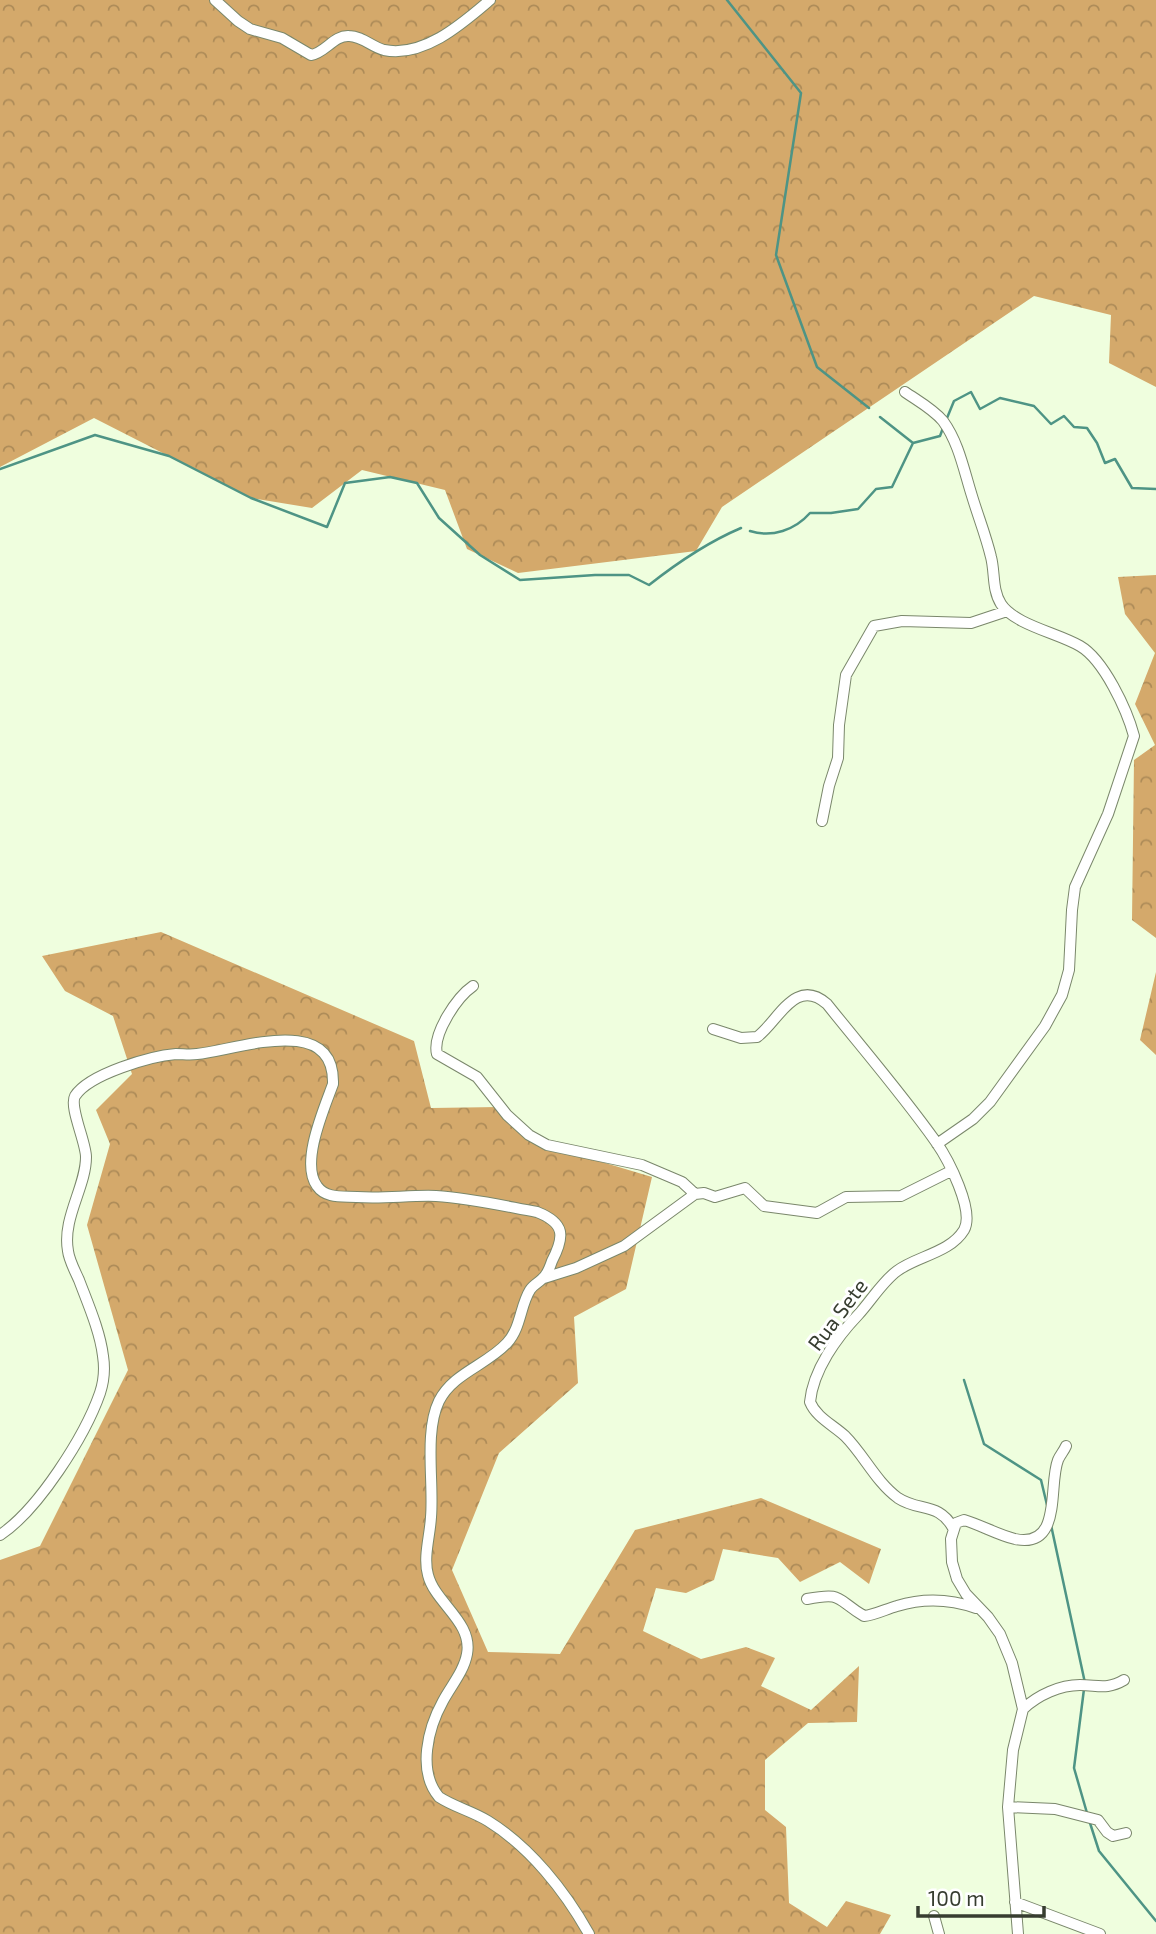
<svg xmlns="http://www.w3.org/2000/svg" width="1156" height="1934" font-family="'Exo 2',sans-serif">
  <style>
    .forest { fill: url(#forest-crowns) }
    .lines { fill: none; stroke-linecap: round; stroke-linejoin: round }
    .stream { stroke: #4e9485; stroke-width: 2.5 }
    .minor-casing { stroke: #7a876b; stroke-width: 12 }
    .minor { stroke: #fff; stroke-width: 10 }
    .labels { text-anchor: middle; stroke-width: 6; stroke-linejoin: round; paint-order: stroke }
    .street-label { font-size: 21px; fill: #373d30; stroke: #fff }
  </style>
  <defs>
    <pattern id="forest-crowns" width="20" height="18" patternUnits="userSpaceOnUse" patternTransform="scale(1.75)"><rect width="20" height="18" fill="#d4a96b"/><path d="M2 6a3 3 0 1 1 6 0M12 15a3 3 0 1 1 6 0" fill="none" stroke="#ad8b58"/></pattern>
  </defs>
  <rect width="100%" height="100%" fill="#effede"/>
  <path class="forest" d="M0,0H1156V387L1109,363L1111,315L1034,296L722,507L696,551L518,573L467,549L445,490L362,470L312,508L251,498L94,418L0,467Z
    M1156,575V938L1132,920L1134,760L1155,745L1135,704L1155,653L1125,614L1118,577Z
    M161,932L414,1041L431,1108L499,1107L525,1139L652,1177L626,1289L574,1317L578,1383L499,1453L452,1570L488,1652L560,1654L635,1530L761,1498L881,1549L869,1584L840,1562L800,1582L778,1558L723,1549L714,1580L686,1593L656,1588L643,1631L701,1659L746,1647L775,1658L761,1686L811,1710L859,1666L857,1722L808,1723L765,1760V1810L786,1827L789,1903L827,1927L846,1901L891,1915L880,1934H0V1560L40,1546L128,1370L87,1225L110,1144L96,1110L132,1074L113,1016L65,991L42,956Z
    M1156,972V1055L1140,1040Z"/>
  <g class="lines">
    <path class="stream" d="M727,0L801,93L776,255L817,367L869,408
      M880,417L913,443
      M947,418L954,401L971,392L980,409L1000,398L1034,406L1051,424L1064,416L1074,427L1087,428L1097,443L1105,463L1115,459L1132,488L1156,489
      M0,469L95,435L169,456L251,498L327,527L345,483L390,477L417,483L439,518L480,555L520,580L595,575H629L649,585C677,563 708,542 741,528
      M750,531C772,538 795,530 810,513H831L858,509L876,489L892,487L913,443L940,436L943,428
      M964,1380L984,1444L1041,1480L1047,1505
      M1051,1525L1085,1683
      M1084,1689L1074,1768L1087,1813
      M1090,1823L1099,1851L1156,1921"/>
    <g class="minor-casing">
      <path id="minor" d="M215,0L238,21L250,29L282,38L311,55C325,53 334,35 349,36C362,36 372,47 384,50C424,58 463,23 490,0
        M905,392C918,401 933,409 943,421C959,443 964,471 972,496C978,516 986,536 991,557C995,572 992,590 1001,604C1015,625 1058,633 1080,646C1104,660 1127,710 1134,736L1108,814L1075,887L1072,910L1069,970L1062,995L1045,1026L990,1102L973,1119L937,1144
        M822,821L829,786L838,758L839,725L846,675L874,626L902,621L971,623L1007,611
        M473,986C457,997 432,1034 437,1054L477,1077L507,1115L529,1135L547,1145L642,1165L682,1182L695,1194
        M713,1029L741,1038L757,1037C778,1022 795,976 827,1004C863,1049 902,1094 936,1142C948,1159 975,1211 964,1230C950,1253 917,1256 897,1271C882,1282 871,1301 858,1315C837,1337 813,1370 810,1402C816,1417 833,1425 845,1436C864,1455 876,1482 898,1498C919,1512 939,1502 953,1528
        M695,1194L704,1193L715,1197L745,1188L764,1206L817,1213L846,1197L901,1196L951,1171
        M544,1278L576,1268L624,1246L695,1194
        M0,1535C38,1510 85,1436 100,1393C104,1381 105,1369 103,1356C100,1331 88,1304 79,1280C75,1271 69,1260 68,1251C62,1218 86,1187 86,1157C86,1142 69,1107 75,1096C89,1074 151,1056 176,1054C183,1054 190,1055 197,1054C237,1050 335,1012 333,1084C324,1109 300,1163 317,1186C326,1199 343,1196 357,1197C383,1199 410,1195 436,1196C470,1198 504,1206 537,1212C565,1223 565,1236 552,1261C550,1267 547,1275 542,1279C538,1283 533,1285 530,1290C520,1306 521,1328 507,1343C487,1365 453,1373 439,1401C424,1432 434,1483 431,1517C430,1536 423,1557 428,1575C435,1603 473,1622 467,1654C464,1671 451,1686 443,1701C428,1728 417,1771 439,1797C454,1807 472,1811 488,1821C530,1847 565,1891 589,1934
        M807,1599C844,1592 835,1599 864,1616C875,1615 886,1609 897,1606C923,1598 950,1599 976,1608
        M1023,1709C1038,1695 1060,1685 1080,1685C1098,1685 1107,1690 1124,1680
        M1008,1807L1055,1809L1098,1820L1107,1832L1113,1836L1126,1833
        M1015,1902L1100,1934
        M934,1916L939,1934
        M1018,1934L1008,1807L1013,1750L1023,1709L1012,1663L1000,1634L988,1617L966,1594L957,1579L952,1562L951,1539L956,1523L964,1520C981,1525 998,1535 1015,1539C1063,1549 1048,1485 1058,1460C1060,1455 1064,1451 1066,1446"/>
    </g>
    <use href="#minor" class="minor"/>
  </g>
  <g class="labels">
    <g class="street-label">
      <text transform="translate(838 1315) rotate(-53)" y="7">Rua Sete</text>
    </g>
  </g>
  <path d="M918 1906v10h126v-10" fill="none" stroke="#373d30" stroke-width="3.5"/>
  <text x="928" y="1906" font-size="21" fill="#373d30" stroke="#ffffff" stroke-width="5" paint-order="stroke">100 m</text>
</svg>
